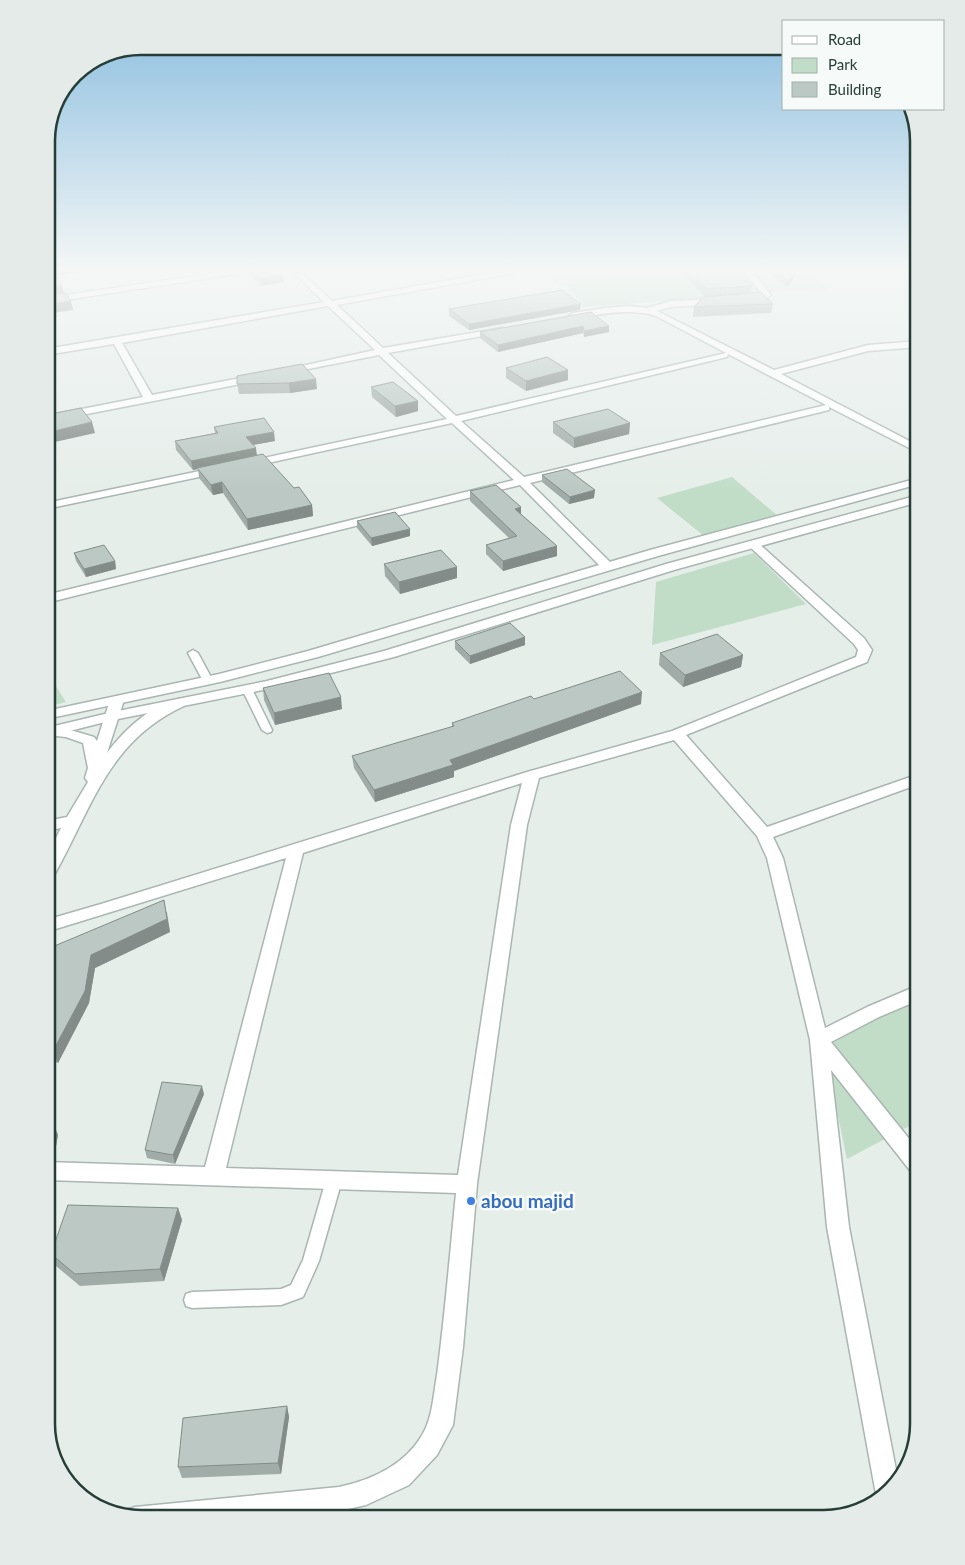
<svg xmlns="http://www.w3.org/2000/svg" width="965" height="1565" font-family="Lato,sans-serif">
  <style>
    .built { fill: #d4ddd9 }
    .green { fill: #c1ddc8 }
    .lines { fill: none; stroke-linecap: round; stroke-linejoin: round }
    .service-casing { stroke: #a9b6b1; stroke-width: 3 }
    .minor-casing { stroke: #a9b6b1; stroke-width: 3 }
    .tertiary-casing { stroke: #a9b6b1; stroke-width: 3 }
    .service { fill: #fff; fill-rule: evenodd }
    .minor { fill: #fff; fill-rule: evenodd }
    .tertiary { fill: #fff; fill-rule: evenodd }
    .wall { fill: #a1aca8 }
    .shaded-wall { fill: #838c88 }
    .building { fill: #bbc8c3; stroke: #838c88 }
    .shop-dot { fill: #3f7fe0; stroke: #f6faf8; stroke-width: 2 }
    .labels { text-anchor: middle; stroke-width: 5; stroke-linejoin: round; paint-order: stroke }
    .near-shop-label { font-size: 19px; font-weight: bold; fill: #366cbe; stroke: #f6faf8; text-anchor: start }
    .rim { fill: none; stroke: #263e37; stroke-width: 2.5 }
  </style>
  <rect width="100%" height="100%" fill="#e6eeea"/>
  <path class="built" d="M541,271H808L828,289L693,296L676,277L561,287Z"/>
  <path class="green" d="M682,274L703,298L583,307L566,283Z
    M732,477L778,516L704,536L657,498Z
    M754,553L806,604L652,645L656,582Z
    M46,671L66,702L46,707Z
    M919,989V1121L847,1159L821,1035Z"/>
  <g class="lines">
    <g class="service-casing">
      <path id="service" d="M193,650L198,653L213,681L212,683L208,684L203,681L188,653Z
        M247,686L252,689L272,730L271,732L267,733L262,730L242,689Z
        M334,1173L339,1175L342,1180L319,1261L303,1297L281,1305L192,1308L186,1306L184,1300L186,1294L192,1292L281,1289L291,1285L303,1260L326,1180L329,1175Z"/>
    </g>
    <g class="minor-casing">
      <path id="minor" d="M229,271H247L243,273L46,303V298Z
        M292,271H300L332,301L502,271H518L514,273L337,305L383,348L502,328V332L499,333L388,353L456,416L726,353L656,316C628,308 601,314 573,319L569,316L573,313L605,308L627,306L647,308L671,301L722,299L723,301L719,304L671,307L657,311L774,370L868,345L919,341V347L868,351L781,374L919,446V453L829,407V410L530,483L611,563L613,566L607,570L603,569L520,485L46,603V595L514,480L452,423L249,467L245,466L244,464L249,461L447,419L379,355L283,374V370L375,350L328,306L122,343L152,395L256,375L261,378L256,381L46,422V416L143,397L114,344L46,355V349L324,302ZM728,354L826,405L524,477L461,421L727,357Z
        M750,276H756L771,295C764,302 752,302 742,301V297L762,294L749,278Z
        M219,467L223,468L224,470L223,472L46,509V503Z
        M754,541L758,543L864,638L872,650L867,662L686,735L767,827L919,774V784L773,837L783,858L825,1028L867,1007L919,985V1000L879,1017L831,1042L919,1151V1176L912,1173L831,1070L849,1227L898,1480L878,1498L875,1489L827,1227L810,1040L767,858L757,836L674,740L539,778L527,825L477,1184L463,1347L453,1425L437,1455L409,1485L366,1505L339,1511L255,1519H135L124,1515L126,1510L135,1507L339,1487C371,1480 403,1466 421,1437C433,1418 433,1396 437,1375C445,1314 450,1253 456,1193L46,1180V1162L205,1167L286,858L46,932V920L101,904L527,772L672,731L856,657L858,650L854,644L750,547L748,545L750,543ZM522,783L511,825L458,1175L226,1168L303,853Z
        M117,696L124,700L107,753C125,729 150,706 179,699L186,703L184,706C106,742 91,811 52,879L46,881V858L61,828L46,831V821L67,817L88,782L85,778L88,768L83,743L66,737L46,735V729H67L94,737L97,741L110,700Z"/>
    </g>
    <g class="tertiary-casing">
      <path id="tertiary" d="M919,478V484L658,556L318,657L220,682L46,719V711L219,674L308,651L650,550Z
        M919,495V502L674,570L394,657L268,689L113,720L46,737V728L113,712L267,681L384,651L666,564Z"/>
    </g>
    <use href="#service" class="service"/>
    <use href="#minor" class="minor"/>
    <use href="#tertiary" class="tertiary"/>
  </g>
  <path class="wall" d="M248,271H279L283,274L284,282L261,286L248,272Z
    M680,271H736L752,286L751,293L773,304L771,313L693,317L694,307L705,297Z
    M767,271H794L795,272L794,278L787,287Z
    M449,309L580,310L469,330L449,316Z
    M609,326V332L584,337L583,333L498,352L480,338V332Z
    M302,364L317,389L290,393L239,394L237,384Z
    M506,368L568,370V380L526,391L506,378Z
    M371,387L418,401V411L396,417L372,397Z
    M553,422L630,423L629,434L574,448L553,433Z
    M214,427L275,441L253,445L257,455L312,505L313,516L248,530L223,493L213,495L199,478L198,469L193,470L176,450L175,441L215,433Z
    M542,475L594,498L569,504L542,482Z
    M470,491L521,507V514L557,546V556L503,571L486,554V545L509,538L470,501Z
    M357,521L410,536L372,546L357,528Z
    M74,553L115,561L116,569L86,577L76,561Z
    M384,564L457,567V578L400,594L385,576Z
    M455,641L525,645L470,664L455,649Z
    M660,653L743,655L741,667L683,687L659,665Z
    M263,688L342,709L275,725L264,700Z
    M534,699L641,704L454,771V777L375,802L354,768L352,756L452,727V723Z
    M167,912L170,932L95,968L89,1003L58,1063L46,1058V960Z
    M204,1094L175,1164L147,1158L145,1150Z
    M46,1122L58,1135L54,1157H46Z
    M178,1208L182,1220L164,1281L80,1286L56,1266L51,1254Z
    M287,1406L289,1417L281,1474L182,1478L178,1467Z"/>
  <path class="shaded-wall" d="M53,271H85L54,276Z
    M795,272L794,278L787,287L788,281Z
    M283,274L284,282L261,286V278Z
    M62,285L64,293L46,296V288Z
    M71,301L73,310L46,314V305Z
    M581,304L580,310L469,330V324Z
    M583,326V333L498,352V345Z
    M609,326V332L584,337V331Z
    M568,370V380L526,391V381Z
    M316,379L317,389L290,393L289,383Z
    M418,401V411L396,417L395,406Z
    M92,422L95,433L46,444V433Z
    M630,423L629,434L574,448V438Z
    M274,432L275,441L247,446L246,437Z
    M256,448L257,457L197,468L198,469L193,470L191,461Z
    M222,482L223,493L213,495L211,485Z
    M595,490L594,498L569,504L570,497Z
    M312,505L313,516L248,530L247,519Z
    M521,507V517L515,509Z
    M410,529V536L372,546L371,538Z
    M557,546V556L503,571V561Z
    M115,561L116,569L86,577L84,569Z
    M457,567V578L400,594L399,582Z
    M46,577H48L50,585H46Z
    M525,637V645L470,664V656Z
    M743,655L741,667L683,687L685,675Z
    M642,692L641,704L454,771V777L375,802L374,790L450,760Z
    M341,697L342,709L275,725L274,713Z
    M164,900L170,932L95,968L89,1003L58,1063L53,1051L91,955Z
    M202,1086L204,1094L175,1164L173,1155Z
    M53,1122L58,1135L54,1157L49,1145Z
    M178,1208L182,1220L164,1281L160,1269Z
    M287,1406L289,1417L281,1474L278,1463Z"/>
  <path class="building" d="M46,271H54L62,285L46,288Z
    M253,271H279L283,274L261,278Z
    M688,271H736L752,286L706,289Z
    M775,271H794L795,272L788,281Z
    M562,290L581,304L469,324L449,309Z
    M761,292L773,304L694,307L703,297Z
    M66,293L71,301L46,305V295Z
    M591,312L609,326L584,331L583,326L498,345L480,332Z
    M547,357L568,370L526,381L506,368Z
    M302,364L316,379L289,383L237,384V376Z
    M393,382L418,401L395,406L371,387Z
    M81,408L92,422L46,433V415Z
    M608,409L630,423L574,438L553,422Z
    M264,418L274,432L246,437L256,448L191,461L175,441L218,433L214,427Z
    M263,454L294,488L299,487L312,505L247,519L222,482L211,485L197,468Z
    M567,469L595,490L570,497L542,475Z
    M496,485L521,507L515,509L557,546L503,561L486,545L517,536L470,491Z
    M395,512L410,529L371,538L357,521Z
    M104,545L115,561L84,569L74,553Z
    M441,550L457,567L399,582L384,564Z
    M510,623L525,637L470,656L455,641Z
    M717,634L743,655L685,675L660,653Z
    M620,671L642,692L450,760L453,765L374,790L352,756L454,726L452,723L531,696L534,699Z
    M329,673L341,697L274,713L263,688Z
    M164,900L167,919L91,955L85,991L53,1051L46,1047V960L52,947Z
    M162,1082L202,1086L173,1155L145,1150Z
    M46,1122H53L49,1145H46Z
    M68,1205L178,1208L160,1269L75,1274L51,1254Z
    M287,1406L278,1463L178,1467L183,1418Z"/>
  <linearGradient id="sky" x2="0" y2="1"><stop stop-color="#86bbde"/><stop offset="0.55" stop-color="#f4f7f6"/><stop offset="1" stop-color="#f4f7f6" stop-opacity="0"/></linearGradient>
  <rect width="965" height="490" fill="url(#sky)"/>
  <circle class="shop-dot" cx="471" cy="1201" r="5"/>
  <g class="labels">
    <g class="near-shop-label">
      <text x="481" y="1208">abou majid</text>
    </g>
  </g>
  <path d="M0 0H965V1565H0ZM141 55H824A86 86 0 0 1 910 141V1424A86 86 0 0 1 824 1510H141A86 86 0 0 1 55 1424V141A86 86 0 0 1 141 55Z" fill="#e5ebe9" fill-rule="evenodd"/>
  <path class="rim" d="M141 55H824A86 86 0 0 1 910 141V1424A86 86 0 0 1 824 1510H141A86 86 0 0 1 55 1424V141A86 86 0 0 1 141 55Z"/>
  <rect x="782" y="20" width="162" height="90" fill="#f6faf8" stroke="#a3afab"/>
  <rect x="792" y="36" width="25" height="8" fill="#ffffff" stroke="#a3afab"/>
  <text x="828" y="45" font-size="15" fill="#263e37">Road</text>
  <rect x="792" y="58" width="25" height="15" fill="#c1ddc8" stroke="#a3afab"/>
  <text x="828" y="70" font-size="15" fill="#263e37">Park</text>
  <rect x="792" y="82" width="25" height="15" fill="#bbc8c3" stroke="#a3afab"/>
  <text x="828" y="95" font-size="15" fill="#263e37">Building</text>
</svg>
